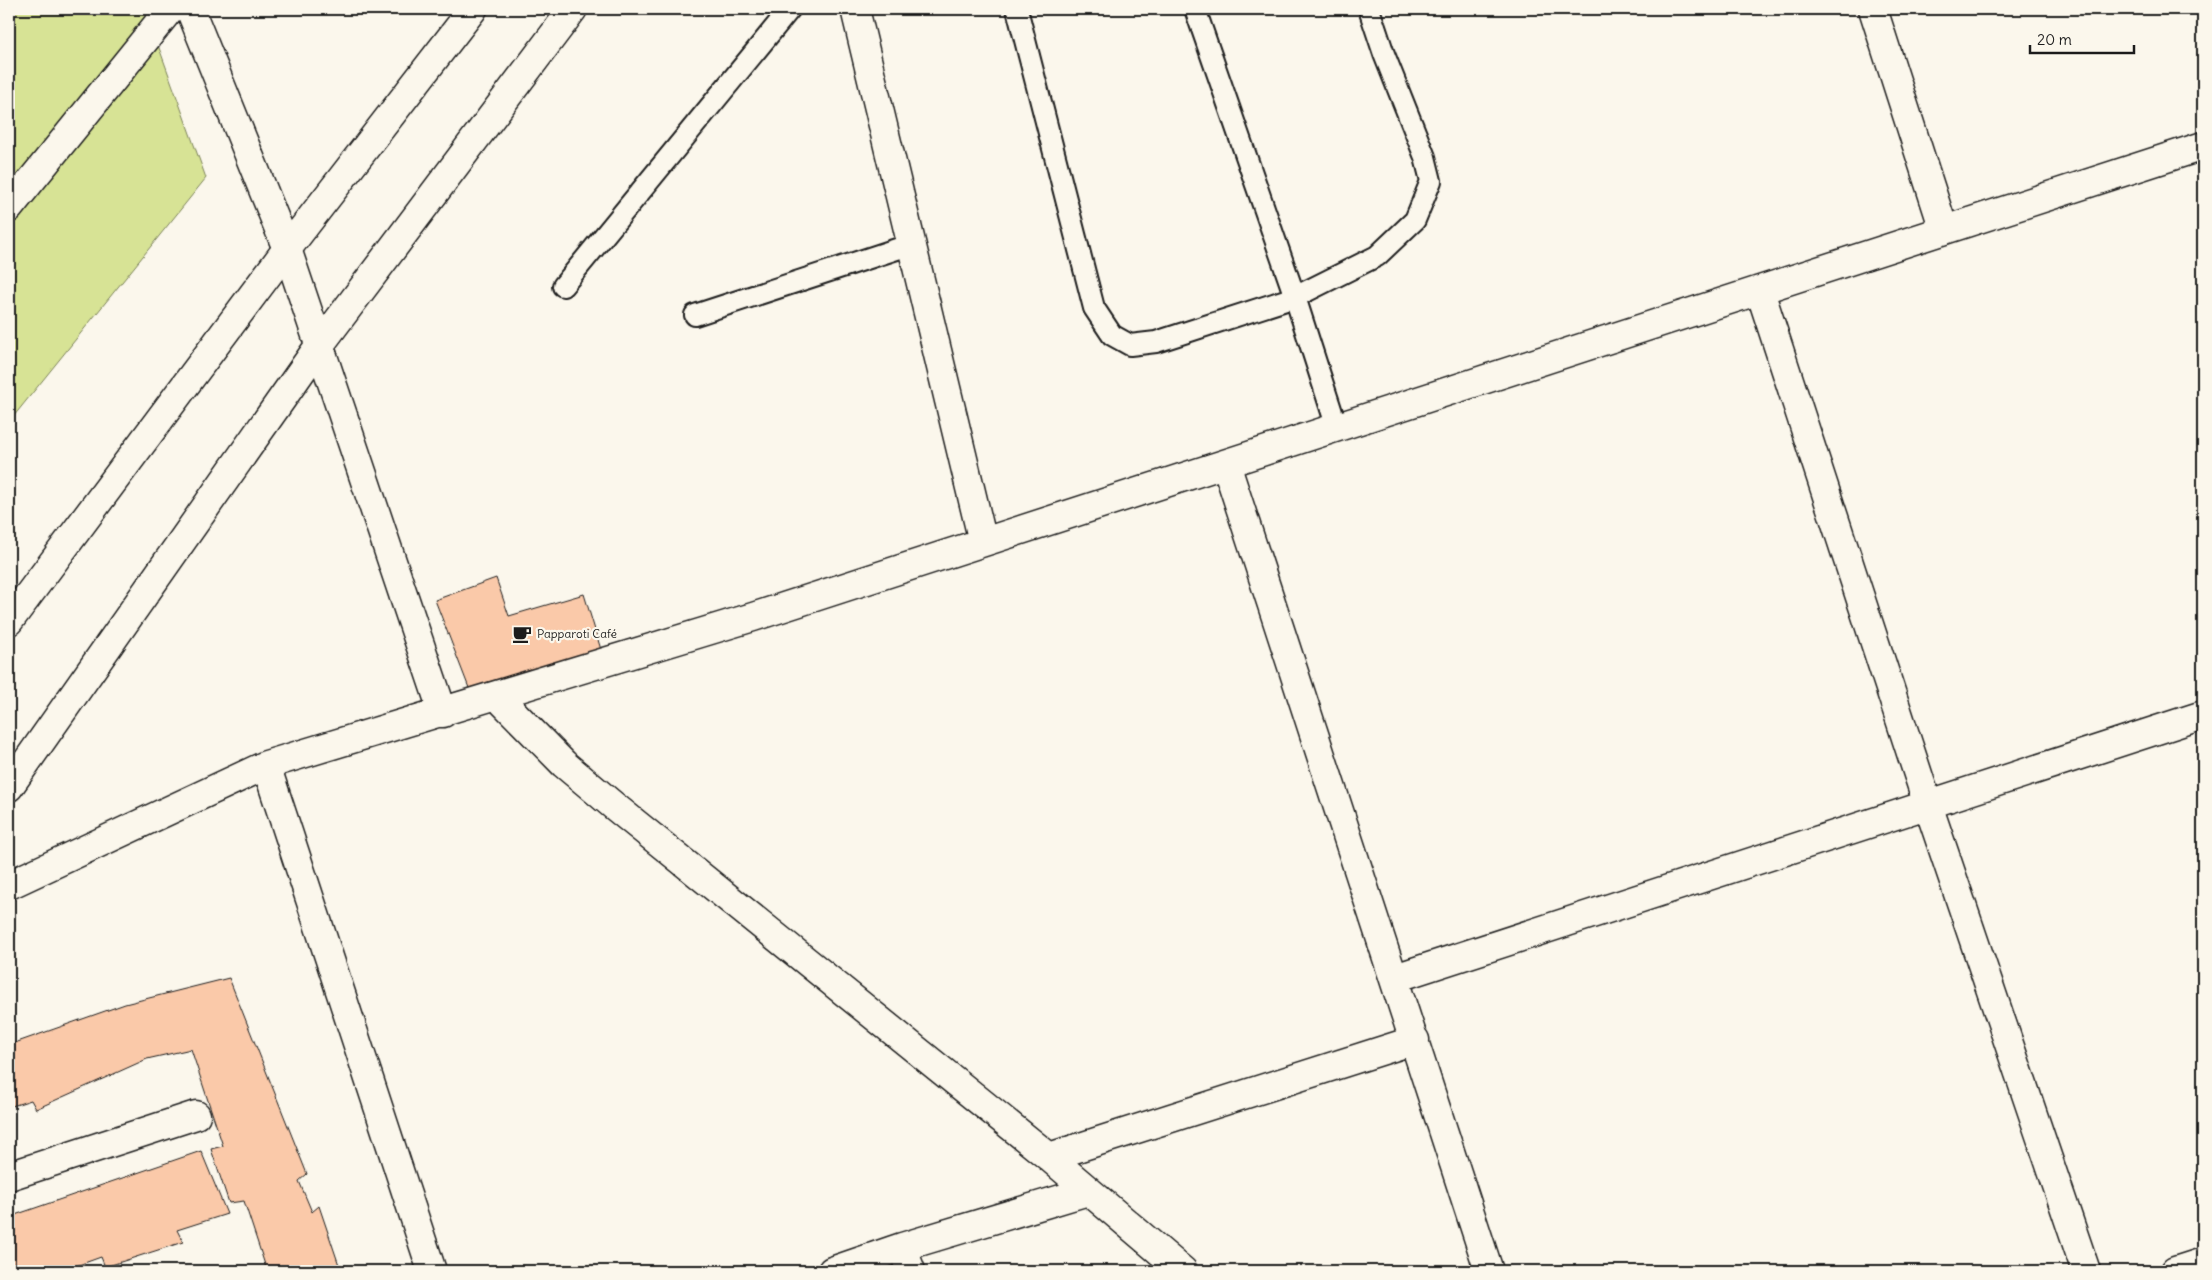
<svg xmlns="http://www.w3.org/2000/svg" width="2212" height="1280" font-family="Delius,sans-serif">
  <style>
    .green { fill: #d7e395; stroke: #7a8058 }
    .building { fill: #fac9a9; stroke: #1c1c1c }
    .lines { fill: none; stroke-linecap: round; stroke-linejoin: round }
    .service-casing { stroke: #1c1c1c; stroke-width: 24 }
    .minor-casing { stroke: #1c1c1c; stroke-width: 31 }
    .tertiary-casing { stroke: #1c1c1c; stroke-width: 31 }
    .service { stroke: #fbf7ec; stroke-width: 20 }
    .minor { stroke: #fbf7ec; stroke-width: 28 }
    .tertiary { stroke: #fbf7ec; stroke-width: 28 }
    .labels { text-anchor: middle; stroke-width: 4.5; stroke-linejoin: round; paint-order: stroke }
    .poi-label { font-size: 12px; fill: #1c1c1c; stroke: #fbf7ec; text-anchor: start }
  </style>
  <rect width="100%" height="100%" fill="#fbf7ec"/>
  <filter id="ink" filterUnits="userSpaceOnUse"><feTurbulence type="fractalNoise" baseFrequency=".02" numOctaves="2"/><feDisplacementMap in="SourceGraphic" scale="10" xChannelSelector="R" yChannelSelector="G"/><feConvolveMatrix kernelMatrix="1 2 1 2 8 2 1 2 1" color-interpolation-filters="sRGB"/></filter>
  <g filter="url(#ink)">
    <path class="green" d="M9,9H145L206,178L9,422Z"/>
    <path class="building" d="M496,578L509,616L584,594L602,653L474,701L435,600Z
      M229,978L307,1174L299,1181L312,1212L319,1206L341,1271H267L244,1201L229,1203L211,1149L223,1146L191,1049L147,1059L36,1109L31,1100L9,1107V1045L125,1004Z
      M201,1151L227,1214L177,1230L183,1242L105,1267L101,1257L62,1271H9V1217Z"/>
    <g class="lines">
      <g class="service-casing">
        <path id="service" d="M1017,9L1094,308L1112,335L1130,345L1156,342L1295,297L1377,256L1415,220L1431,181L1425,157L1384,54L1369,9
          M1195,9L1295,297L1337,428
          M563,286L790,9
          M695,315L912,244"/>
      </g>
      <g class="minor-casing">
        <path id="minor" d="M190,9L287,249L443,713
          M855,9L983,542
          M1873,9L1944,230
          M9,208L170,9
          M1760,291L1928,805L2086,1271
          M1226,464L1489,1271
          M497,696L564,764L614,806L1049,1157L1183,1271
          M266,765L432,1271
          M9,885L266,765L753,617L2203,146
          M1395,978L2203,715
          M1049,1157L1415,1040
          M9,1176L196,1115
          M902,1247L911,1271
          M832,1271L902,1247L1088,1191
          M2175,1271L2203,1262"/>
      </g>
      <g class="tertiary-casing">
        <path id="tertiary" d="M9,621L287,249L473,9
          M9,787L319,346L573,9"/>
      </g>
      <use href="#service" class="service"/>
      <use href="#minor" class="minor"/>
      <use href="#tertiary" class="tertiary"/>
    </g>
  </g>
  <defs>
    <g id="cafe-bare" transform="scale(1.5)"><path d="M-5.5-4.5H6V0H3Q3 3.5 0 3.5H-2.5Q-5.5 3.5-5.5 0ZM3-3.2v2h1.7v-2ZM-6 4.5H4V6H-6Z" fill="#1c1c1c" stroke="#fbf7ec" stroke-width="2.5" paint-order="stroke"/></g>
  </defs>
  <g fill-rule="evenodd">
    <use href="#cafe-bare" x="522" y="634"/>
  </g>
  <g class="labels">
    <g class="poi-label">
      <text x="537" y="638">Papparoti Café</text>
    </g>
  </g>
  <rect width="2212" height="1280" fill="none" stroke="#fbf7ec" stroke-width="30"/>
  <rect x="15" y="15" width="2182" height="1250" fill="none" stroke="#1c1c1c" stroke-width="2" filter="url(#ink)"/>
  <path d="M2030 45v8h104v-8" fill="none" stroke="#1c1c1c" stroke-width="2.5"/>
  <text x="2037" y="45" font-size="15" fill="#1c1c1c" stroke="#fbf7ec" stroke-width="4" paint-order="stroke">20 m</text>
</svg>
